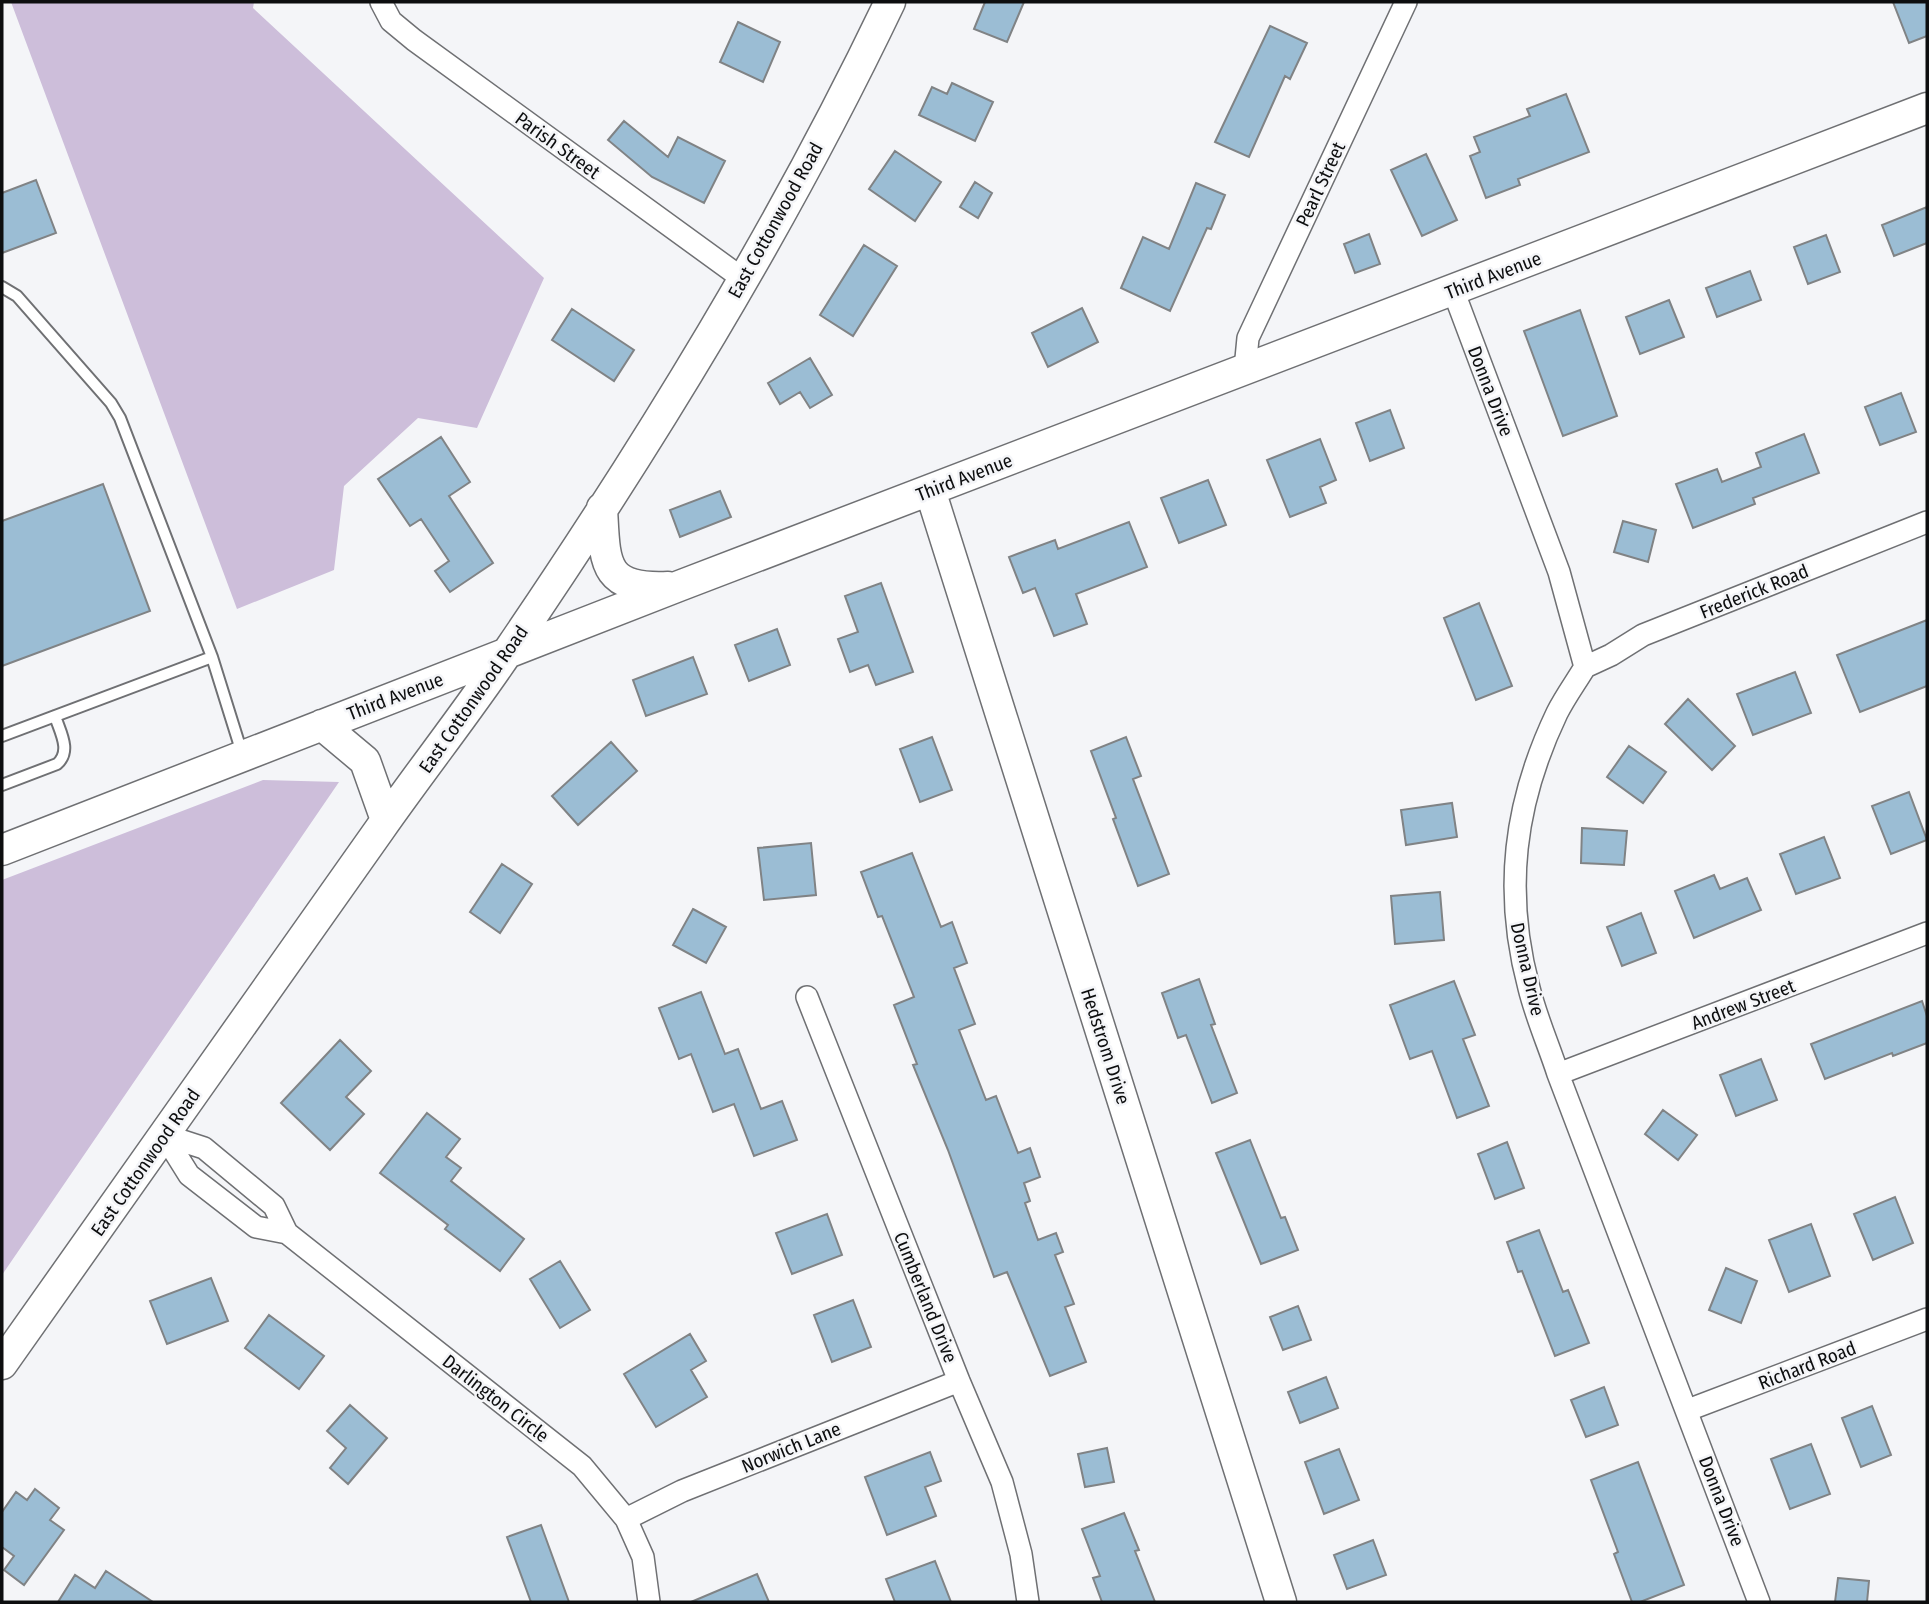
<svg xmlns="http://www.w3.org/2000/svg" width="1929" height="1604" font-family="'Fira Sans Condensed',sans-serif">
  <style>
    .green { fill: #cdbeda }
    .building { fill: #9bbdd4; stroke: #808385; stroke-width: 2 }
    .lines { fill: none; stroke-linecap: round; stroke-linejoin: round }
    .lane-casing { stroke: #6f7073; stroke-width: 14 }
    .street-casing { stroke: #6f7073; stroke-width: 24 }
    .secondary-casing { stroke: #6f7073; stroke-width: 33 }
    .lane { stroke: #fff; stroke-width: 10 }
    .street { stroke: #fff; stroke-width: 21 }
    .secondary { stroke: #fff; stroke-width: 30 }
    .labels { text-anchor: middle; stroke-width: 5; stroke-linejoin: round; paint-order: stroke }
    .street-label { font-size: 19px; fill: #0d0e0f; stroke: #f4f5f8 }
  </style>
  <rect width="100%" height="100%" fill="#f4f5f8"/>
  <path class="green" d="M11,2H254L253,8L544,278L477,428L418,418L344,486L334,570L237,609Z
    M263,780L339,782L2,1275V880Z"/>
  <path class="building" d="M985,2H1024L1007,42L974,29Z
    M1893,2H1927V36L1909,43Z
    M738,22L780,42L763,82L720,62Z
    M1270,26L1307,43L1290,79L1285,76L1249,157L1215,142Z
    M952,83L993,102L975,141L919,115L932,87L947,94Z
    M1566,94L1589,152L1518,179L1520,185L1486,198L1470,156L1480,152L1474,137L1530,116L1527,109Z
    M624,121L668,157L678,137L725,161L704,203L652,177L608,140Z
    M895,151L941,182L915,221L869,189Z
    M1426,154L1457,220L1422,236L1391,170Z
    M36,180L56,233L2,253V193Z
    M975,182L992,193L978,218L960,207Z
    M1196,183L1225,195L1211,229L1207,228L1170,311L1121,288L1143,237L1169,249Z
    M1927,207V243L1894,256L1882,225Z
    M1369,234L1380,264L1355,273L1344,244Z
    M1826,235L1840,272L1808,284L1794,247Z
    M864,245L897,266L853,336L820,315Z
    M1750,271L1761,300L1717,317L1706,288Z
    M1669,300L1684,337L1640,354L1626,317Z
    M1082,308L1098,342L1048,367L1032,333Z
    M572,309L634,350L614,381L552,340Z
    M1580,310L1617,416L1563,436L1524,331Z
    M810,358L832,395L810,408L800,392L780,404L768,383Z
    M1901,393L1916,432L1880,445L1865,407Z
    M1390,410L1404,448L1370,461L1356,423Z
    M1804,434L1819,473L1753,498L1755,504L1693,528L1676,484L1717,469L1722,482L1761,467L1756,453Z
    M441,437L470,482L449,496L493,563L450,592L435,571L449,561L421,519L410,526L378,479Z
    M1320,439L1336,480L1320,487L1326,503L1290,517L1267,460Z
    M1208,480L1226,525L1179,543L1161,498Z
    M103,484L150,611L2,666V521Z
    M720,491L731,517L680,537L670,510Z
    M1623,521L1656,530L1648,562L1614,552Z
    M1129,522L1147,567L1076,594L1087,624L1054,636L1035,588L1023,593L1009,557L1055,540L1058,549Z
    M881,583L913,672L876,685L868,665L850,672L838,639L858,632L845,596Z
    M1479,603L1512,686L1476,700L1444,618Z
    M1927,620V686L1860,712L1837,655Z
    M777,629L790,665L749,681L735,645Z
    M693,657L707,694L646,716L633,680Z
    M1795,672L1811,713L1753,735L1737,694Z
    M1688,699L1735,746L1712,770L1665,724Z
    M932,737L952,790L920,802L900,749Z
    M1126,737L1141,776L1133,779L1169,874L1138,886L1113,819L1116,818L1091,751Z
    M611,742L637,771L578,825L552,796Z
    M1629,746L1666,772L1643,803L1607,777Z
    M1909,792L1927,840L1891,854L1872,806Z
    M1452,803L1457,837L1406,845L1401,810Z
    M1582,828L1627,831L1624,865L1581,863Z
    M1824,837L1840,878L1796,894L1780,854Z
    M811,843L816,895L764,900L758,848Z
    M912,853L941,927L952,922L967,963L954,968L975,1024L959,1030L986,1100L996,1096L1018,1153L1030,1148L1040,1177L1024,1183L1030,1201L1025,1203L1038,1240L1056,1233L1063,1252L1055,1255L1074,1304L1065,1307L1086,1362L1050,1376L1007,1272L994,1277L948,1150L913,1065L917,1064L894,1005L914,997L882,916L878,917L861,872Z
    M502,864L532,884L500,933L470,912Z
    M1714,875L1720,889L1747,878L1761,910L1694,938L1675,891Z
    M1440,892L1444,940L1395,944L1391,896Z
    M693,909L726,927L706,963L673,945Z
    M1641,913L1656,953L1622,966L1607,927Z
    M1199,979L1215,1024L1211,1025L1237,1093L1212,1103L1186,1035L1178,1038L1162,993Z
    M1454,981L1475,1035L1463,1039L1489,1106L1457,1118L1432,1051L1410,1059L1390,1005Z
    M701,992L725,1054L738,1049L761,1109L782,1101L797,1140L754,1156L734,1104L713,1112L691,1054L679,1059L659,1008Z
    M1922,1001L1927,1016V1043L1893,1056L1892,1053L1825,1079L1811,1044Z
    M340,1040L371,1071L346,1097L364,1114L330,1150L281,1103Z
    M1761,1059L1777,1100L1736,1116L1720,1075Z
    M1663,1110L1697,1135L1678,1160L1645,1134Z
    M427,1113L460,1139L446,1157L461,1168L451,1181L524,1239L500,1271L445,1229L448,1225L380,1173Z
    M1250,1140L1281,1218L1285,1217L1298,1250L1261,1264L1216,1153Z
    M1507,1142L1524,1188L1495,1199L1478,1154Z
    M1895,1197L1913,1243L1873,1260L1854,1214Z
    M827,1214L842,1255L792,1274L776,1233Z
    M1811,1224L1830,1276L1789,1292L1769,1240Z
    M1539,1230L1563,1292L1568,1290L1589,1343L1555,1356L1522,1271L1518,1272L1507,1242Z
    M560,1261L590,1310L560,1328L530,1279Z
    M1726,1268L1757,1281L1741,1323L1709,1310Z
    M211,1278L228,1321L167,1344L150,1301Z
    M853,1300L871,1347L832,1362L814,1315Z
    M1298,1306L1311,1340L1283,1350L1270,1317Z
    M269,1315L324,1356L299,1389L245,1348Z
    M690,1334L706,1361L691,1370L707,1397L656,1427L624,1374Z
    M1326,1377L1338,1408L1300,1423L1288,1392Z
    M1604,1387L1618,1425L1586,1437L1571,1400Z
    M350,1405L387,1438L348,1484L330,1468L346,1448L327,1431Z
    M1872,1406L1891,1455L1861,1467L1842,1418Z
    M1811,1444L1830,1494L1790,1509L1771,1459Z
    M1107,1448L1114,1482L1085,1487L1078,1454Z
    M1339,1449L1359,1500L1324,1514L1305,1462Z
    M930,1452L941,1481L925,1487L936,1516L887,1535L865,1477Z
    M1638,1462L1684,1585L1640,1602H1632L1614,1554L1618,1552L1591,1480Z
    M35,1489L59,1508L50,1520L64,1530L24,1585L4,1570L14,1556L2,1547V1512L16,1492L27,1500Z
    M1124,1513L1139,1550L1135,1551L1155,1602H1102L1093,1578L1100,1576L1082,1529Z
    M541,1525L569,1602H531L507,1537Z
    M1373,1540L1386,1575L1347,1589L1334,1555Z
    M935,1561L951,1602H895L886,1579Z
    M106,1571L153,1602H58L75,1575L95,1588Z
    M757,1574L769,1602H691Z
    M1838,1578L1869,1581L1867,1602H1835Z"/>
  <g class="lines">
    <g class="lane-casing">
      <path id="lane" d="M2,287L17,296L111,403L120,418L212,657L242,753
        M2,736L212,657
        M2,785L57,764C72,751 60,732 55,716"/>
    </g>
    <g class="street-casing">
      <path id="street" d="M381,2L391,21L414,40L743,279
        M1453,290L1559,572L1585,667C1576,682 1565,697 1557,713C1514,803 1503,891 1529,988C1536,1017 1549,1046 1558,1074L1759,1602
        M1245,369L1248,338L1406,2
        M1585,667L1611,655L1643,635L1927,522
        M807,997L959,1381L1002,1482L1021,1554L1028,1602
        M1558,1074L1927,933
        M164,1135L204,1148L274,1206L287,1233L582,1466L626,1519L643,1557L649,1602
        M164,1135L189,1175L256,1227L287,1233
        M1688,1410L1927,1319
        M626,1519L682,1491L959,1381"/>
    </g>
    <g class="secondary-casing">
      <path id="secondary" d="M930,490L1281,1602
        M602,508C605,563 602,590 668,587
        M322,725L365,761L386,820
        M2,850L679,586L1927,108
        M2,1364C128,1186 254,1007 380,829C422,769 468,711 509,650C650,443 782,228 890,2"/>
    </g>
    <use href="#lane" class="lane"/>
    <use href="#street" class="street"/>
    <use href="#secondary" class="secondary"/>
  </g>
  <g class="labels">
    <g class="street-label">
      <text transform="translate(558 145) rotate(36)" y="7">Parish Street</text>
      <text transform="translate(1320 184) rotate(-65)" y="7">Pearl Street</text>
      <text transform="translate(775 220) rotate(-61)" y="7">East Cottonwood Road</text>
      <text transform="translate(1493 275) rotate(-21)" y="7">Third Avenue</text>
      <text transform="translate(1491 391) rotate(69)" y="7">Donna Drive</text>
      <text transform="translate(964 477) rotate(-21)" y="7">Third Avenue</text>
      <text transform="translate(1754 591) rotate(-22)" y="7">Frederick Road</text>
      <text transform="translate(395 696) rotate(-21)" y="7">Third Avenue</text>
      <text transform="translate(473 699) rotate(-55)" y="7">East Cottonwood Road</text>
      <text transform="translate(1528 969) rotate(77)" y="7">Donna Drive</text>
      <text transform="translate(1743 1004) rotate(-21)" y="7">Andrew Street</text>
      <text transform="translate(1106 1046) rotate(72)" y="7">Hedstrom Drive</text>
      <text transform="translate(145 1162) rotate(-55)" y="7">East Cottonwood Road</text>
      <text transform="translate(926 1297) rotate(68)" y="7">Cumberland Drive</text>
      <text transform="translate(1807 1365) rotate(-21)" y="7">Richard Road</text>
      <text transform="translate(496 1398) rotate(38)" y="7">Darlington Circle</text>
      <text transform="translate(791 1447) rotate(-22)" y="7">Norwich Lane</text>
      <text transform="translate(1722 1501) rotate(69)" y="7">Donna Drive</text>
    </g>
  </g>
  <rect width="1929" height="1604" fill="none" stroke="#0d0e0f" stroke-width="7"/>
</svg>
